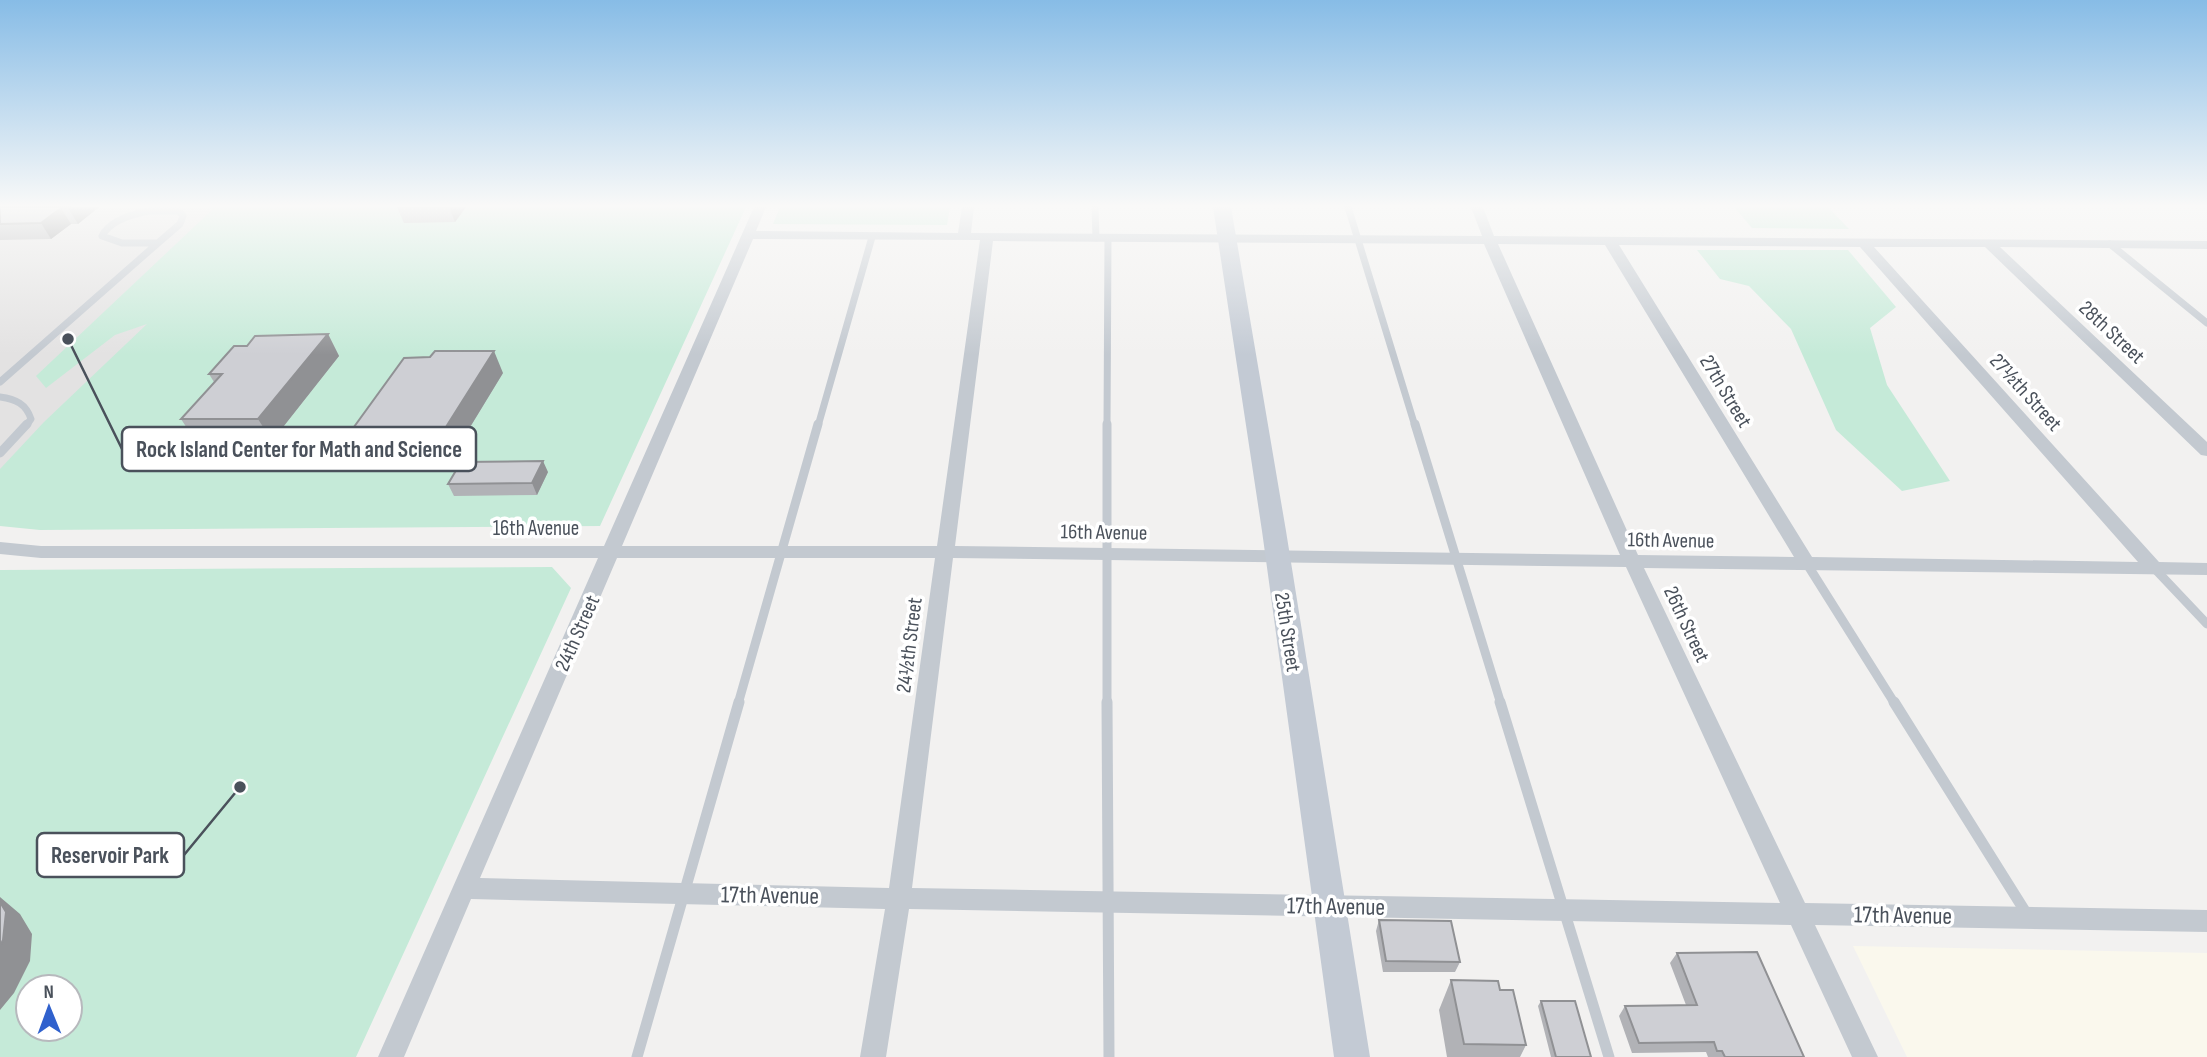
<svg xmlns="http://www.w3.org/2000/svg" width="2207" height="1057" font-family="'Sofia Sans Condensed',sans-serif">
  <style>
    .commercial { fill: #faf8ed }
    .education { fill: #e3e2e2 }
    .green { fill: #c5ead8; fill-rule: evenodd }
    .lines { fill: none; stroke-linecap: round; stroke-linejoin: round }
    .lane-far2 { stroke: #c3c9d0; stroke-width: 7 }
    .lane-far1 { stroke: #c3c9d0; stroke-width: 9 }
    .lane { stroke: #c3c9d0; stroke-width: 11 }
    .street { fill: #c3c9d0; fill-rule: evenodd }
    .secondary { fill: #c3cad4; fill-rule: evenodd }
    .wall { fill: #b1b2b6 }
    .shaded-wall { fill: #909194 }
    .building { fill: #cecfd4; stroke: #909194; stroke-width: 2 }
    .labels { text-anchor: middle; stroke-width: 7; stroke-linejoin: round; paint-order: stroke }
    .street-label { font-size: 21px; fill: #4a515b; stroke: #fff }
    .near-street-label { font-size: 24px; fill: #4a515b; stroke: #fff }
    .leader { fill: none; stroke: #4a515b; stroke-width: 2.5 }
    .callout-dot { fill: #4a515b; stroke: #fff; stroke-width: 2.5 }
    .callout { fill: #fff; stroke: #4a515b; stroke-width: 2.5 }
    .callout-label { font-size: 23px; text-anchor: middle; font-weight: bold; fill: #4a515b }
  </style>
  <rect width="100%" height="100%" fill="#f2f1f0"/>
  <path class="commercial" d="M1853,946L2207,953V1057H1907Z"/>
  <path class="education" d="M0,207H271L0,471Z"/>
  <path class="green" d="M208,207H746L600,526L40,530L0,526V469L44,422L147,324L115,335L46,388L36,376L212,210Z
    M780,207H950L947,225L773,224Z
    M1734,207H1828L1849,229L1752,228Z
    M1697,250H1848L1896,307L1870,328L1887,385L1950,481L1902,491L1836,430L1791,329L1749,286L1720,279Z
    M552,567L571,588L356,1057H0V570ZM28,987H70V1029H28Z"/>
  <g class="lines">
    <path class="lane-far2" d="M1095,207L1096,238
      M1348,207L1415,426
      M149,211H179L183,216L180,224L158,243H122L102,236C110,220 133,214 149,211Z
      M2110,244L2207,323
      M0,382L158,243
      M0,397C16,399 26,404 31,419L26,426
      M818,426L872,237
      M1107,426L1108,238"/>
    <path class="lane-far1" d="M1107,424V704
      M1415,424L1501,704
      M0,453L27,424
      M1807,564L1895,704
      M2155,569L2207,624
      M738,704L818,424"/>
    <path class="lane" d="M1107,702L1109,1057
      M1500,702L1609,1057
      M1894,702L2028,916
      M637,1057L739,702"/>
    <path class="street" d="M754,207H766L756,231L958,233L962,207H974L971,233L1482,236L1471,207H1483L1494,236L2207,241V249L2000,247L2207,442V456L2201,455L1985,247H1874L2159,562L2207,563V575L1644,568L1805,903L2207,910V932L1815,925L1878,1057H1852L1791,925L909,909L886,1057H860L885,909L471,899L404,1057H378L598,558H41L0,554V542L41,546H604ZM753,239L980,240L937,546H622ZM993,241L1484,244L1620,555L955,546ZM1498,244L1605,245L1794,557L1638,555ZM1619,245L1860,247L2138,562L1812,557ZM617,558H935L889,888L480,878ZM953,558L1626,567L1780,903L912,888Z"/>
    <path class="secondary" d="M1213,207H1231L1286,531L1370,1057H1334L1262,531Z"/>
  </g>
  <path class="wall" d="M0,207H99L78,224H71L51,239L0,240Z
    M397,207H466L455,222L404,223Z
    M328,334L339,356L272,441L196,442L181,419L214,382L209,374L247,346Z
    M503,373L450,460L358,461L346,438Z
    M548,472L537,495L454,496L448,484Z
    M1379,920L1460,962L1455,972H1383L1376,931Z
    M1677,953L1804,1057H1708L1706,1052L1632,1053L1619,1016L1625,1006L1686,1005L1670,963Z
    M1451,980L1500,990L1526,1045L1520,1057H1447L1439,1010Z
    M1541,1001L1591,1057H1551L1538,1006Z"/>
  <path class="shaded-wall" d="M69,207H99L78,224L68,208Z
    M449,207H466L455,222Z
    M61,208L71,224L51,239L41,223Z
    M328,334L339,356L272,441L258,419Z
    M494,351L503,373L450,460L439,438Z
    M543,461L548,472L537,495L532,483Z
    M0,897L20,914L32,934L30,961L14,993L0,1010Z"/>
  <path class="building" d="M0,207H69L68,208H61L41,223L0,224Z
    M328,334L258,419H181L222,374H209L234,346H247L255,336Z
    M435,351H494L439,438H346L404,358L430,357Z
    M543,461L532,483L448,484L461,462Z
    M0,902L6,912L3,940L0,946Z
    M1379,920L1451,921L1460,962L1386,961Z
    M1757,952L1804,1057H1725L1722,1051H1717L1714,1042L1639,1043L1625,1006L1697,1005L1677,953Z
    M1451,980L1498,981L1500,990H1513L1526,1045L1464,1044Z
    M1541,1001H1575L1591,1057H1556Z"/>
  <linearGradient id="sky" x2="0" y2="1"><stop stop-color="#87bce6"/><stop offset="0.58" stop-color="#f9f9f8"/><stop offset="1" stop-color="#f9f9f8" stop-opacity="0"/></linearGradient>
  <rect width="2207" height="355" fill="url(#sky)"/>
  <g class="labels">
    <g class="street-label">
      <text transform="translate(2112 332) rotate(43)" y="7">28th Street</text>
      <text transform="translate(1726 391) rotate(59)" y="7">27th Street</text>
      <text transform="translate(2026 392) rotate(48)" y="7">27½th Street</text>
      <text x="536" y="535">16th Avenue</text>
      <text transform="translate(1104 532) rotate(1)" y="7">16th Avenue</text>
      <text transform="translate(1671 540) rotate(1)" y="7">16th Avenue</text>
      <text transform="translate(1687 624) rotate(65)" y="7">26th Street</text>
      <text transform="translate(1288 632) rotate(81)" y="7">25th Street</text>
      <text transform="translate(577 633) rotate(-66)" y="7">24th Street</text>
      <text transform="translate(909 645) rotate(-83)" y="7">24½th Street</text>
    </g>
    <g class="near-street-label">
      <text transform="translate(770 895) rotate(1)" y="8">17th Avenue</text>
      <text transform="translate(1336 906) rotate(1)" y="8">17th Avenue</text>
      <text transform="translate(1903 915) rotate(1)" y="8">17th Avenue</text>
    </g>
  </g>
  <path class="leader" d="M68 339L122 449M240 787L184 855"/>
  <g class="callout-dot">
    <circle cx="68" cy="339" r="7"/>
    <circle cx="240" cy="787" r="7"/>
  </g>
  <g class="callout">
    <rect x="122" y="427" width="354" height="44" rx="7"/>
    <rect x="37" y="833" width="147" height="44" rx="7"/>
  </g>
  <g class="callout-label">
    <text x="299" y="457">Rock Island Center for Math and Science</text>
    <text x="110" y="863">Reservoir Park</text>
  </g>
  <g transform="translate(49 1008) rotate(359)"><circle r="33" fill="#ffffff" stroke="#b7b9bd" stroke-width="2"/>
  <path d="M0-5L12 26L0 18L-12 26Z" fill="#3061cd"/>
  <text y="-10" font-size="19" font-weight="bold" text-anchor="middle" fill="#4a515b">N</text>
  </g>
</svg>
